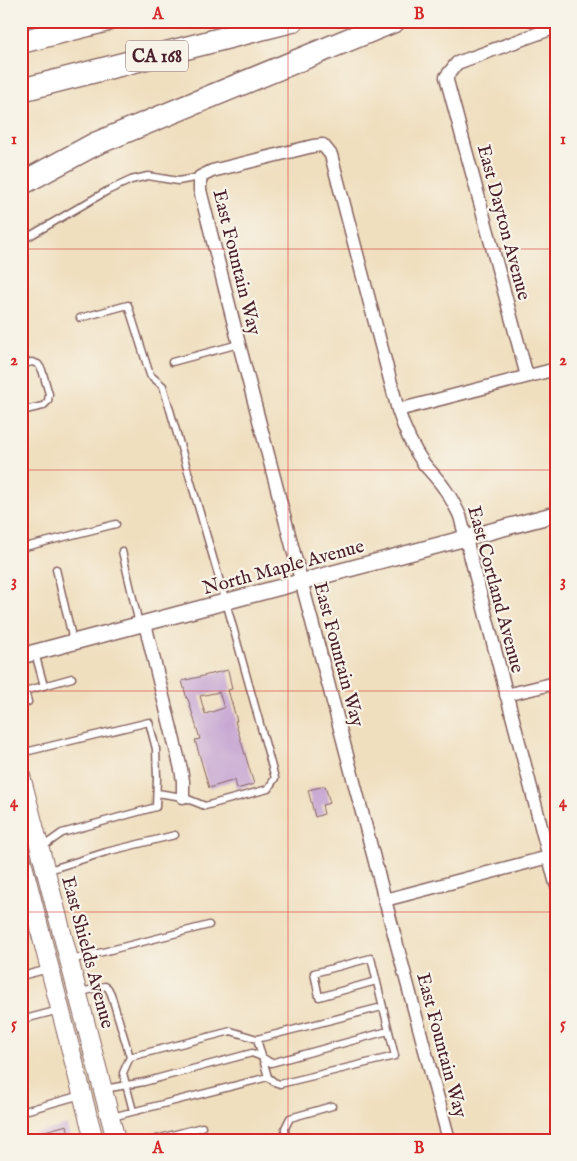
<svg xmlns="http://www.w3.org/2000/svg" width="577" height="1161" font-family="'IM FELL English',serif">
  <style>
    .building { fill: #c8a8d3; fill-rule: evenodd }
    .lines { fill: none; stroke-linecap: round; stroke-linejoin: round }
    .service-casing { stroke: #84625f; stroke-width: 9 }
    .minor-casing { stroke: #84625f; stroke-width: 15 }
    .tertiary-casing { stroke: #84625f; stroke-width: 18 }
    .secondary-casing { stroke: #84625f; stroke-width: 20 }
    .motorway-casing { stroke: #84625f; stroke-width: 25 }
    .service { stroke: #fff; stroke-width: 6 }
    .minor { stroke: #fff; stroke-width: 12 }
    .tertiary { stroke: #fff; stroke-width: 15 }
    .secondary { stroke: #fff; stroke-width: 18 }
    .motorway { stroke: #fff; stroke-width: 22 }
    .grid { fill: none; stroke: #d62828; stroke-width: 1; stroke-opacity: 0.55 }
    .labels { text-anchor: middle; stroke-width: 4.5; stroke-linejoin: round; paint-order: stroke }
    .shield { fill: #f7f3e8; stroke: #7e5f64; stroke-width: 1 }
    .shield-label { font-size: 18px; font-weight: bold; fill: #4a1f2b }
    .street-label { font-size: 19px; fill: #4a1f2b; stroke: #f7f3e8 }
    .neatline { fill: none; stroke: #d62828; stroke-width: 2 }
    .grid-label { font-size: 16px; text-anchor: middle; font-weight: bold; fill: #d62828 }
  </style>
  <rect width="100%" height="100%" fill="#f7f3e8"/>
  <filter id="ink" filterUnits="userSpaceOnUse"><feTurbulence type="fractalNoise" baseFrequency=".02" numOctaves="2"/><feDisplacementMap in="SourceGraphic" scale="10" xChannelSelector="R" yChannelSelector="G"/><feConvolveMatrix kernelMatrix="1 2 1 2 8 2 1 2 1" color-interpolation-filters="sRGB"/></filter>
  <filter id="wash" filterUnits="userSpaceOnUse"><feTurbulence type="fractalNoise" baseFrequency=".0096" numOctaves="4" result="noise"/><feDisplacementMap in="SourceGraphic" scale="20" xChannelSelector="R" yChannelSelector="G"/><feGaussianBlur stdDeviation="1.12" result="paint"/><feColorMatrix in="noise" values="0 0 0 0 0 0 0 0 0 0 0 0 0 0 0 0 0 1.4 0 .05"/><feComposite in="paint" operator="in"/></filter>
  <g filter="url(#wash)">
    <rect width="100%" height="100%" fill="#f0dfbf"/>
    <g id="blocks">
      <path class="building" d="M228,670L232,689L228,690L237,721H235L254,784L237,789L235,780L209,788L195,740L200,739L188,699H187L182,681ZM219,692L224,708L205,714L200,696Z
        M325,786L330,803L322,805L324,814L315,817L308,790Z
        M67,1125L70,1140H23V1137Z"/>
    </g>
  </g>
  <g filter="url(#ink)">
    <use href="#blocks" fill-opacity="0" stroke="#84625f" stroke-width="1"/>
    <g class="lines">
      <g class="service-casing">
        <path id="service" d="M21,241L107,191L131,180L148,176L178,181L200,177
          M80,318L128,305L150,375L163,386L226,602L275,778L268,789L205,806L183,797L157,793
          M172,362L239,344
          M21,365L32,362L38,364L42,370L49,394L48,401L43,406L21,411
          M21,548L116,524
          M122,551L139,624
          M56,569L73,641
          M35,653L44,686
          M21,704L28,702L25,691L72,678
          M21,753L149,722L156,749L157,778L156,807L62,833L41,848
          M46,871L106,852L175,835
          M71,960L209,925
          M21,976L49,969
          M78,993L105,986L108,988L111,994L130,1057
          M21,1020L59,1010
          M257,1039L268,1077L274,1082L280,1084L395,1056L371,958L314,973L319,997L376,981
          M104,1089L144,1082L252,1053L262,1057L271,1063L388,1031
          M133,1111L123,1073L130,1057L231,1031L257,1039L382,1007
          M21,1112L81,1095
          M112,1117L268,1077
          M153,1140L202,1127
          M286,1140L285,1128L290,1118L332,1106"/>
      </g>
      <g class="minor-casing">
        <path id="minor" d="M527,376L446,77L457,63L556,27
          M398,410L556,369
          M145,624L181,769L183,781V797
          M506,695L556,683
          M385,900L556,855
          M449,1140L385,900L239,344L200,190V177L212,171L313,146L323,145L331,155L398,410C404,429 412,447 424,464C431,472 438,479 444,488C451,497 455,506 460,516L556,884"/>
      </g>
      <g class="tertiary-casing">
        <path id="tertiary" d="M21,656L556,514"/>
      </g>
      <g class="secondary-casing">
        <path id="secondary" d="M21,776L116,1140
          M21,857L94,1140"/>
      </g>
      <g class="motorway-casing">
        <path id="motorway" d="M21,42L104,21
          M21,90L292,21
          M21,184L95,144L394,21"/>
      </g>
      <use href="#service" class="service"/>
      <use href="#minor" class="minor"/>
      <use href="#tertiary" class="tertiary"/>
      <use href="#secondary" class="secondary"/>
      <use href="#motorway" class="motorway"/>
    </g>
  </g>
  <path class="grid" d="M288,21V1140M21,249H556M21,470H556M21,691H556M21,912H556"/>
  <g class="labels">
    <rect class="shield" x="126" y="40.5" width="62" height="31" rx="4"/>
    <g class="shield-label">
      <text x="157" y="62">CA 168</text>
    </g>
    <g class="street-label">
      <text transform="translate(505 222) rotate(75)" y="7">East Dayton Avenue</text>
      <text transform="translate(238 262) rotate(76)" y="7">East Fountain Way</text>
      <text transform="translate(283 566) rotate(-15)" y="7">North Maple Avenue</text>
      <text transform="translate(497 589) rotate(75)" y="7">East Cortland Avenue</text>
      <text transform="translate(340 654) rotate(75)" y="7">East Fountain Way</text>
      <text transform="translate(89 952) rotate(75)" y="7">East Shields Avenue</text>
      <text transform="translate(443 1045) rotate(75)" y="7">East Fountain Way</text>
    </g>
  </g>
  <rect width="577" height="1161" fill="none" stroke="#f7f3e8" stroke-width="55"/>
  <rect x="28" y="28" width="522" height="1106" class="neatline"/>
  <g class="grid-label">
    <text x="158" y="19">A</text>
    <text x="419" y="19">B</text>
    <text x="14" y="144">1</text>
    <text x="563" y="144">1</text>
    <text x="14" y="365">2</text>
    <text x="563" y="365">2</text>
    <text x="14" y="586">3</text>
    <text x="563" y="586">3</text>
    <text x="14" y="807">4</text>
    <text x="563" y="807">4</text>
    <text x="14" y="1029">5</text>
    <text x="563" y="1029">5</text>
    <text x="158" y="1153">A</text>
    <text x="419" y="1153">B</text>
  </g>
</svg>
